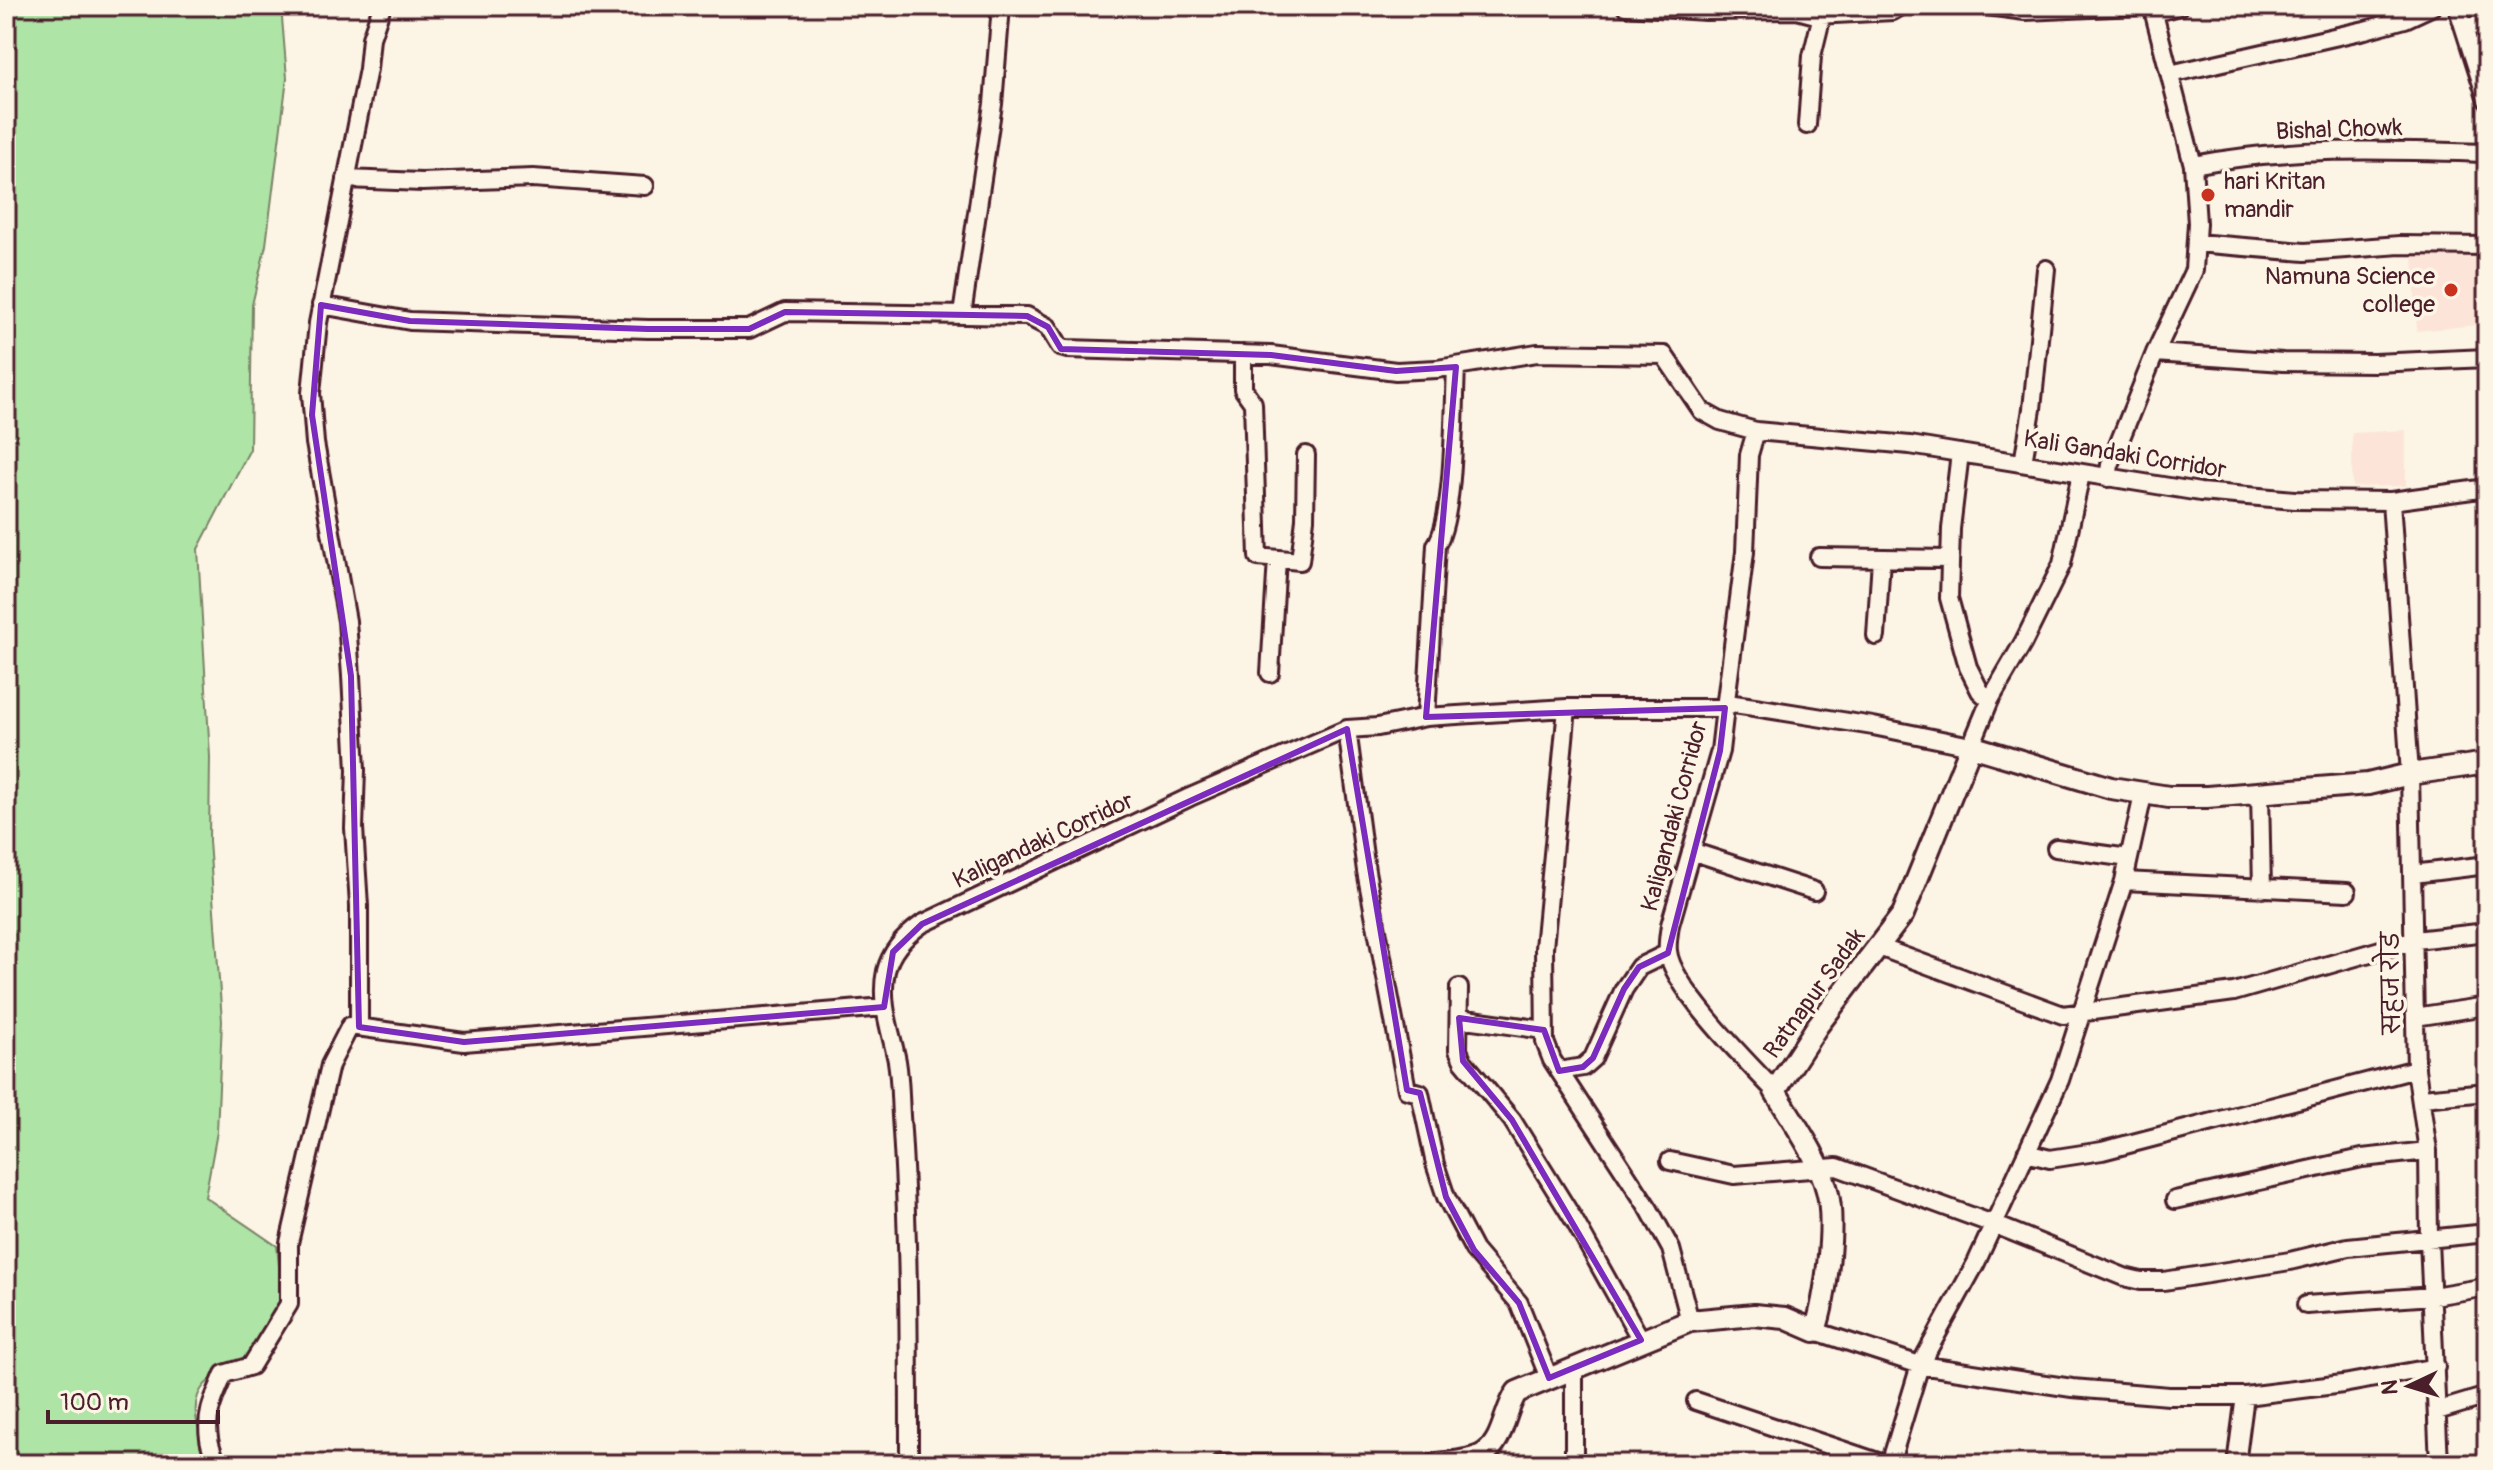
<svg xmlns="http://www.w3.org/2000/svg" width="2493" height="1470" font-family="Pangolin,'Playpen Sans Deva',sans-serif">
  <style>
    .built { fill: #fce5d8 }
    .green { fill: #aee4a6; stroke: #7c8268; stroke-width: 2 }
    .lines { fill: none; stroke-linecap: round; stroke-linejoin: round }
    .minor-casing { stroke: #4a1f2b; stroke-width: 22 }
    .major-casing { stroke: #4a1f2b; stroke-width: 26 }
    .minor { stroke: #fcf5e5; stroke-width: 16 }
    .major { stroke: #fcf5e5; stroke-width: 20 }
    .marked { fill: none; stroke: #7b2cbf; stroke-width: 6; stroke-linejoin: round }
    .poi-dot { fill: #c8321e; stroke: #fcf5e5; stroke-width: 3 }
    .labels { text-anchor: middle; stroke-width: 7; stroke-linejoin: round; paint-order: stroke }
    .street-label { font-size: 24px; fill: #4a1f2b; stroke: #fcf5e5 }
    .poi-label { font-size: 24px; fill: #4a1f2b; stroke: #fcf5e5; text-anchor: start }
  </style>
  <rect width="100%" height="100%" fill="#fcf5e5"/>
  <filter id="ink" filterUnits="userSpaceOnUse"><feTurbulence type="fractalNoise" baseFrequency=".0125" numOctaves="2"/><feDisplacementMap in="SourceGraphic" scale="16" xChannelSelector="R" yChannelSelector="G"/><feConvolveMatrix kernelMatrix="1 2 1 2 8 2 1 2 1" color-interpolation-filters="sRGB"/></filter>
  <g filter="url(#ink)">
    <path class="built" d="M2487,250V324L2417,331L2413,256Z
      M2406,430V486L2352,487V433Z"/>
    <path class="green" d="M6,6H281L287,78L266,245L252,305L250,449L198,549L210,757L209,841L222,1021L217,1132L205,1197L277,1246L282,1296L251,1361C213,1375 184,1385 200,1433C204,1444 209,1453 211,1464H6Z"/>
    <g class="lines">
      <g class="minor-casing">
        <path id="minor" d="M1625,6L1706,11L1797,10L1816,15L1893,11L1901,6
          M1987,6L2025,11L2136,6
          M2457,6L2487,100
          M2154,13L2179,6
          M2464,27L2487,24
          M2170,74L2365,30L2405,19L2433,6
          M1807,125L1812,56L1822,15
          M2193,165C2289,146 2390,150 2487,153
          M346,179L422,182L533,178L645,186
          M2196,243L2305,252L2400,245L2487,246
          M321,305L410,321L648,329H749L785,312L1027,316L1048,327L1060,347L1067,349L1271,355L1396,371L1437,369L1537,353L1664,355L1702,411L1720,421L1756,431L1910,445L2200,492L2295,500L2391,501L2487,488
          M962,315L993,104L1001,6
          M2155,353L2283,362L2374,363L2487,358
          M1243,354V389L1253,403L1258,557L1300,561L1305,519L1306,455
          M1960,453L1951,529L1949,598L1968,667L1980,691L1990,700
          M2023,463L2032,409L2046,269
          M2108,478L2110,465L2155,353L2194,270L2197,223L2193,165L2152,6
          M2391,501L2410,774L2416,1069L2428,1151L2429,1240L2439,1464
          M1819,557L1949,559
          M1876,636L1881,559
          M1270,673L1277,559
          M1567,708L1544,948L1545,1042L1552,1060L1649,1209L1671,1249L1690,1321
          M1426,717L1436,545C1455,519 1454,404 1456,367
          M1347,729L1366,871L1407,1090L1420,1093L1435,1164L1446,1197L1474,1250L1519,1303L1549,1378
          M2260,793L2262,889
          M2056,848L2129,858
          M1691,851L1814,891
          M2413,874L2487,865
          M2124,881L2347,892
          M1879,947L2063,1015L2234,992L2415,940L2487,932
          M1459,988L1458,1050L1463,1061L1512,1120L1574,1220L1641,1340
          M2415,1017L2487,1006
          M1459,1018L1544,1030
          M359,1027V906L354,828L356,770L351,676L347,621L315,443L311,393L318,323L368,69L371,38L382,6
          M1559,1071L1583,1067L1593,1058L1624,989L1639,967L1668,953
          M1775,1091C1749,1064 1671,986 1668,951C1667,943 1669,933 1670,925L1720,751L1725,708L1734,704L1761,708L1873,726L1971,746L1990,700L2023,643L2062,564L2081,474
          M2422,1098L2487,1092
          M2026,1153L2050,1159L2102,1151L2416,1069
          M1670,1161L1734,1175L1837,1167L1993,1224L2124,1277L2141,1281H2164L2290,1261L2348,1247L2487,1233
          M2175,1200L2362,1158L2428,1151
          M2306,1305L2433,1296L2487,1287
          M1815,1331L1920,1365L2072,1388L2169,1396H2245L2343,1384L2436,1367
          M1574,1368V1464
          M1696,1401L1884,1464
          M2437,1411L2487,1396
          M215,1464C215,1454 210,1448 209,1438C205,1413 215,1396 224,1374L251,1366L289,1304V1243L330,1065L350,1026L464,1042L884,1007
          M909,1464C909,1348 909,1232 901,1116C900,1098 900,1079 897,1061C891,1031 879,1002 886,971C891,950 905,936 922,924L1190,797L1347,729L1378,727L1426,717L1567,708H1725L1745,552L1749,455L1756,431
          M1221,1464H1314
          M1890,1464L1920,1365L1976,1263L2060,1080L2124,881L2143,795
          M2236,1464L2245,1396"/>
      </g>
      <g class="major-casing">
        <path id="major" d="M1436,1464C1450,1462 1473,1462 1485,1453C1504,1440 1504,1410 1517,1392L1690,1321L1754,1315L1785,1318L1815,1331C1826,1298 1836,1223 1827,1190C1818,1155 1793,1122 1775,1091L1818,1025L1903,914L1971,746L2111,788L2169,797H2207L2368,784L2410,774L2487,763"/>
      </g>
      <use href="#minor" class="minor"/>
      <use href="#major" class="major"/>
    </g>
  </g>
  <path class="marked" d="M321,305L410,321L648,329H749L785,312L1027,316L1048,327L1061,349L1271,355L1396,371L1456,367L1426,717L1725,708L1720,751L1668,953L1639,967L1624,989L1593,1058L1583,1067L1559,1071L1544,1030L1459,1018L1463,1061L1512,1120L1641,1340L1549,1378L1519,1303L1474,1250L1446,1197L1420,1093L1407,1090L1347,729L922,924L893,952L884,1007L464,1042L359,1027L351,676L312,415Z"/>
  <g class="poi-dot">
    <circle cx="2208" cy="195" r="8"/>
    <circle cx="2451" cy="290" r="8"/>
  </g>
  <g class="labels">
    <g class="street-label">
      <text transform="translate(2339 129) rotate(-2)" y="8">Bishal Chowk</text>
      <text transform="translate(2125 454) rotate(9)" y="8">Kali Gandaki Corridor</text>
      <text transform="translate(1674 816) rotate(-75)" y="8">Kaligandaki Corridor</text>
      <text transform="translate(1043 840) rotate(-25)" y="8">Kaligandaki Corridor</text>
      <text transform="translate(2391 983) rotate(-91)" y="8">सहज रोड</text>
      <text transform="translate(1814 993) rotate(-54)" y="8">Ratnapur Sadak</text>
    </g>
    <g class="poi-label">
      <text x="2224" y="189">hari Kritan<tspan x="2224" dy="28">mandir</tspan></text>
      <text x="2435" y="284" text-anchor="end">Namuna Science<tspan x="2435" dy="28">college</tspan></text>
    </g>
  </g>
  <rect width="2493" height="1470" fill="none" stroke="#fcf5e5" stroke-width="32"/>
  <rect x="16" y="16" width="2461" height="1438" fill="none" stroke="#4a1f2b" stroke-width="3" filter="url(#ink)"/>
  <g transform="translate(2409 1386) rotate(266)" stroke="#fcf5e5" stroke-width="6" paint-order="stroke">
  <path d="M0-6L14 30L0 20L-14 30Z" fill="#4a1f2b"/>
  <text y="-12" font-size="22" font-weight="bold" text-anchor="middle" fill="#4a1f2b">N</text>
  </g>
  <path d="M48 1410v12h170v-12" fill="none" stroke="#4a1f2b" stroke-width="4"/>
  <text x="60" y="1410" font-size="24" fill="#4a1f2b" stroke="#fcf5e5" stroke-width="6" paint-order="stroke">100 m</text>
</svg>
